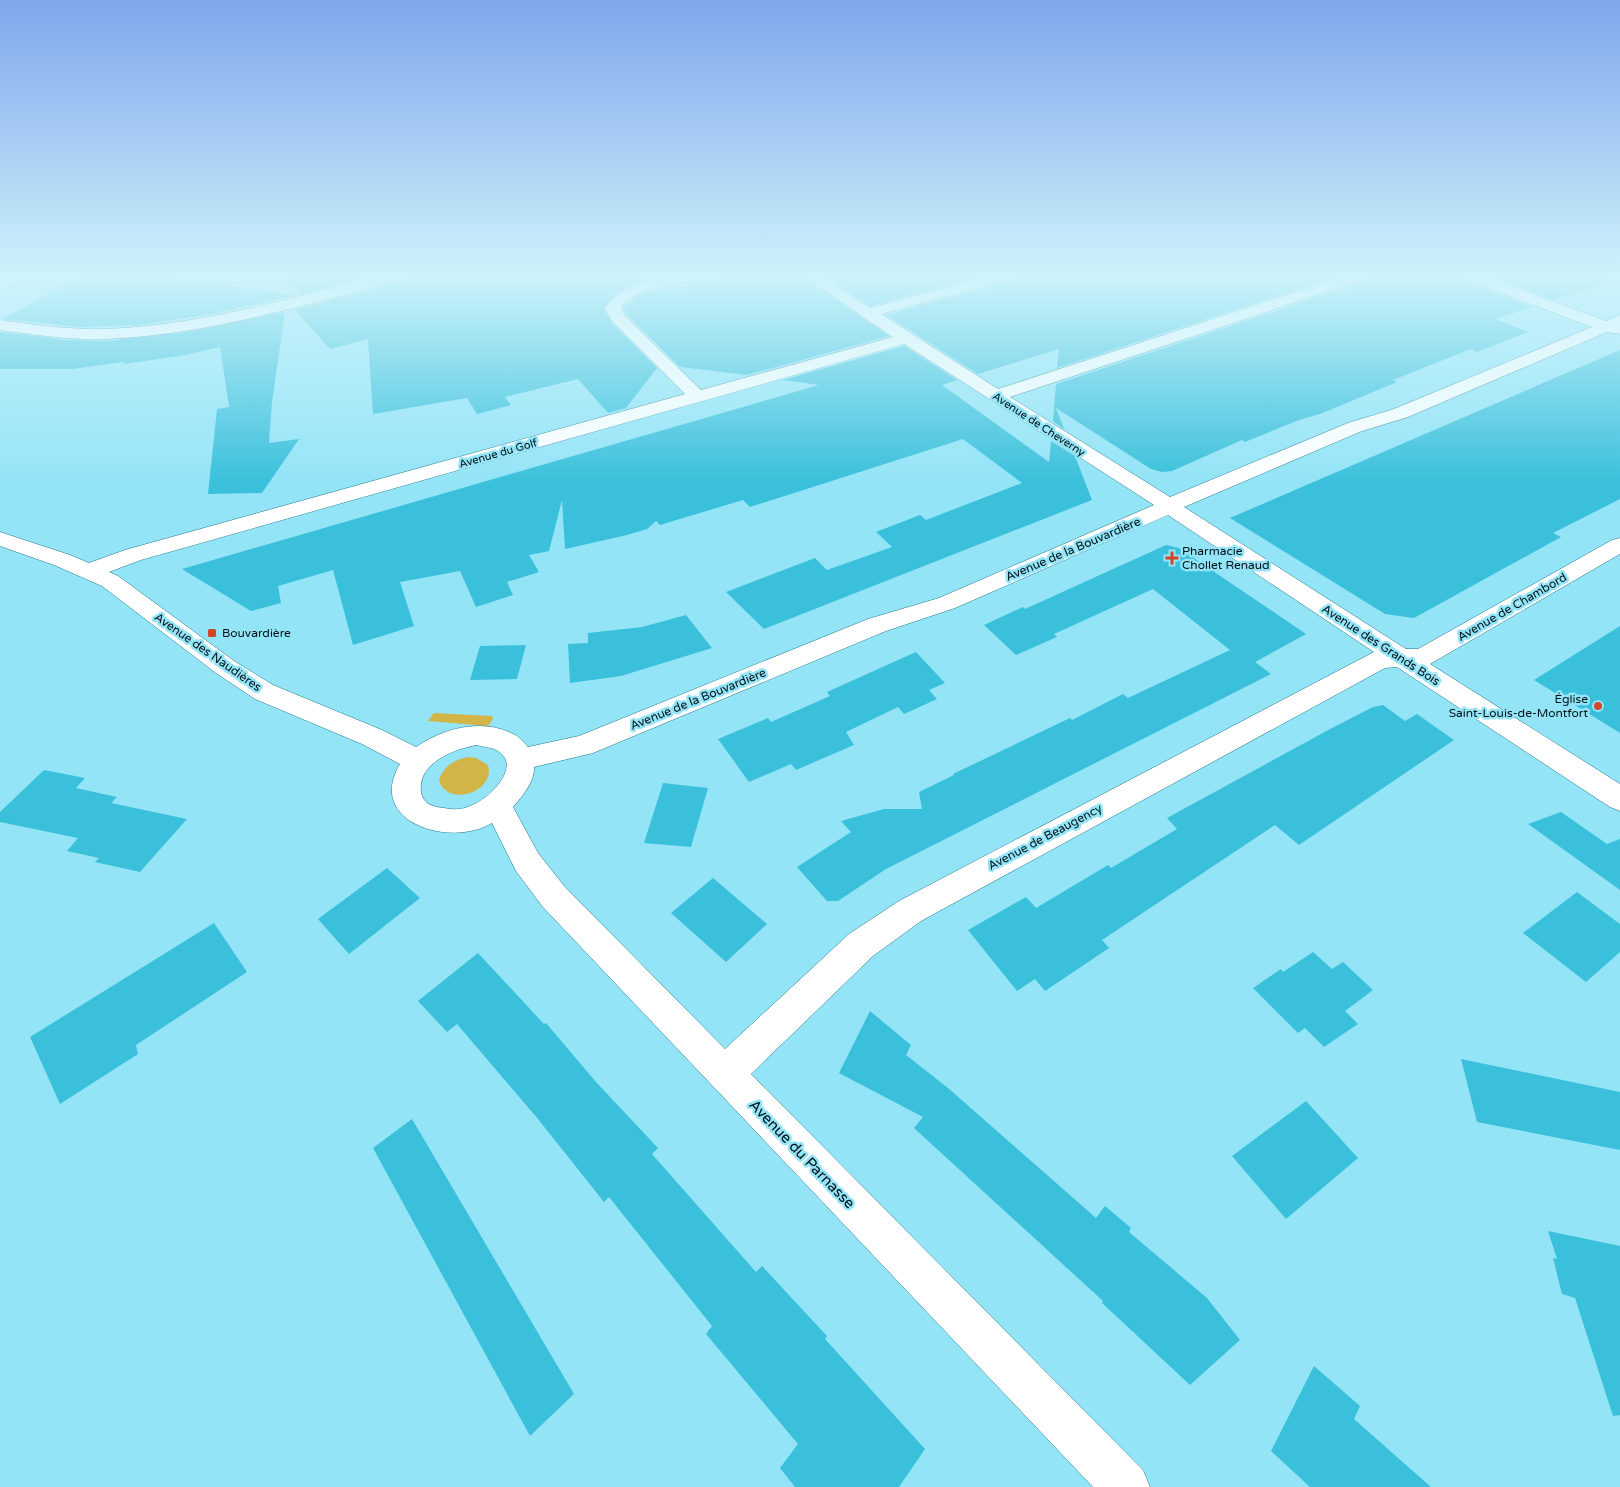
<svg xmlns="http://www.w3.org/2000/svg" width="1620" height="1487" font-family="'Varela Round',sans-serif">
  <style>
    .green { fill: #d2b546 }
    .building { fill: #3ac0db }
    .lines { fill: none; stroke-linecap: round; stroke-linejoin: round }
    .street-casing { stroke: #217789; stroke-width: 1 }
    .street { fill: #fff; fill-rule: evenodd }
    .poi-dot { fill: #d14726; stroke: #93e4f7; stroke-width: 2 }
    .labels { text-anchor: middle; stroke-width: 5; stroke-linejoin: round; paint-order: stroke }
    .far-street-label { font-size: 11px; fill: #001116; stroke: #93e4f7 }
    .street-label { font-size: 12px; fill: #001116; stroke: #93e4f7 }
    .poi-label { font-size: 12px; fill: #001116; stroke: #93e4f7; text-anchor: start }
    .near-street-label { font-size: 15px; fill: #001116; stroke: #93e4f7 }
  </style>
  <rect width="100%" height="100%" fill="#93e4f7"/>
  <path class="green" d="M434,713L492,716L493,719L488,726L428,721Z
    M468,757L476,758L488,765C496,791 449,808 439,781C443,766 454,760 468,757Z"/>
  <path class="building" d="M283,275H375L301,294Z
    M410,275H624L642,281L618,292L603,308L611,322L657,368L626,408L608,413L578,379L505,397L511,405L477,414L467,398L373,414L368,339L330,349L295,310L406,280Z
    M737,275H800L889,336L747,375L680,367L627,315L623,308L637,297L659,289L671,291Z
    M823,275H984L870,306Z
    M1019,275H1342L1057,368L1059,349L978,374L886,315L1015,280Z
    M1372,275H1458L1461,280L1533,307L1495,319L1528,332L1477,352L1471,349L1393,380L1397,382L1320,414L1299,420L1245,442L1242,440L1172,471L1162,472L1151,469L1056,408L1064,429L1053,421L1056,384L1369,280Z
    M1487,275H1610L1611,281L1554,300Z
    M164,278L296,295L211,314L141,325L80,327L3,319L76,279Z
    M285,312L272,402L269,443L299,439L262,493L208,494L217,409L229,407L220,347L185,355L124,364V362L72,369H0V332L66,340L106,341L182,333Z
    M904,346L957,380L942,385L1049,462L1051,441L1075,456L1092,500L764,629L726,592L815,558L827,570L892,547L876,532L920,515L926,520L1022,483L963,439L750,507L743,500L660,525L656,521L647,529L627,535L565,549L562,500L549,551L529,555L539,572L507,582L513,595L476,607L460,571L400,582L414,626L353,645L333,570L278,586L281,603L251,611L182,569L819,385L783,380Z
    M1620,350V499L1553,533L1561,537L1414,618L1385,614L1230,518Z
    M1166,545L1179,548L1306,634L1255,662L1271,674L886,869L838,901H827L797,867L851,832L841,821L884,809H922L919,792L954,775L953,774L1070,718L1072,720L1123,694L1128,698L1230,650L1153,589L1054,634L1057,637L1016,655L984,625L1023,607L1025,609Z
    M686,615L712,648L621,676L570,683L568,644L588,643V633L642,627Z
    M1620,626V733L1534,680Z
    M526,645L517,679L470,680L480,646Z
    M916,652L945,683L929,690L937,699L904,714L898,707L846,732L854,745L796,770L791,764L749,782L718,739L768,718L771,722L830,696L827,692Z
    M1383,705L1405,721L1417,714L1454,740L1299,845L1275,825L1102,940L1109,948L1045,991L1035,979L1017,991L968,930L1026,897L1036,908L1108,865L1111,868L1177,829L1167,818L1332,728L1373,707Z
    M44,770L85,778L76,788L117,797L111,803L187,819L140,872L95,862L99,858L67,851L78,838L0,822V812Z
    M663,783L708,788L691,847L644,843Z
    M1561,812L1607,844L1620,839V890L1528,824Z
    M387,868L420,898L349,954L318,919Z
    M713,878L767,924L726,962L671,913Z
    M1577,892L1620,924V952L1586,982L1523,933Z
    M214,923L247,972L136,1045L138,1054L60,1104L30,1037Z
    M1313,952L1332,969L1343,962L1373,990L1345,1011L1358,1024L1324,1047L1305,1028L1298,1033L1253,988L1281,969L1283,972Z
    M478,953L544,1024L546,1023L596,1082L658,1148L652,1154L756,1272L762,1266L827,1336L825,1339L925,1449L899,1487H795L780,1468L798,1444L706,1334L712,1326L609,1197L604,1202L538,1119L457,1024L447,1032L418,1001Z
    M870,1011L911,1045L906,1055L948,1088L1096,1218L1105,1206L1131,1228L1129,1232L1207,1298L1240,1340L1190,1385L1102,1303L1103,1301L914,1128L923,1117L839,1073Z
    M1461,1059L1620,1092V1150L1477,1122Z
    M1306,1101L1358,1158L1286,1219L1232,1156Z
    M412,1119L574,1394L530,1436L373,1148Z
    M1548,1231L1620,1246V1415L1613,1416L1575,1298L1562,1294L1553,1258L1557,1259Z
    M1314,1366L1360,1406L1354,1419L1431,1487H1310L1271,1451Z"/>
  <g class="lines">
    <g class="street-casing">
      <path id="street" d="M7,275H27L25,278L0,289V278Z
        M383,275H408L406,278C308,304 208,335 106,339C70,340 35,335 0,330V320C35,325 71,330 106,329C201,325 292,298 383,275Z
        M675,275H704L702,278C680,284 634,287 621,308L625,316L701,390L893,337L802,275H819L870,308L992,275H1017L1015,278L881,314L998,389L1348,275H1370L1368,278L1010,397L1170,497L1348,423L1394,409L1592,327L1462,278L1460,275H1481L1606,321L1620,315V334L1607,332L1408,417L1362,431L1184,507L1406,649H1418L1612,540L1620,538V554L1430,664L1620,784V811L1610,807L1397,667L1385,668L921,921L873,956L751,1074L1143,1470L1150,1487H1093L542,906L516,871L492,823C451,848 365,823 400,764L362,744L255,699L216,673L102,586L54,565L0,546V532L70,555L89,563L125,550L685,394L612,321L605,308C621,285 649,281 675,275ZM904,344L1154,505L939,598L868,619L579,736L528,747C524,743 519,736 513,734C482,718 444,728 416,747L382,730L273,685L234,661L118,576L109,572L141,560ZM1168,515L1374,652L899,901L849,934L725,1049L564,886L538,853L513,807C522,797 535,781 534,767L593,753L886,631L955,608ZM477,745C483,747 491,747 496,750C525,765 488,800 470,806C461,810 453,810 444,808C433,807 423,804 421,792C417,763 454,749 477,745Z"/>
    </g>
    <use href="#street" class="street"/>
  </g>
  <linearGradient id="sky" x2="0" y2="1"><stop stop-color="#7ea6ec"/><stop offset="0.57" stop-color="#cef3fb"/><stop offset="1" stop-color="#cef3fb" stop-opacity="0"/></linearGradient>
  <rect width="1620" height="483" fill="url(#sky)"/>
  <g class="poi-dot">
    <path d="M1169.5 550.5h5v5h5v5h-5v5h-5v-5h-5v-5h5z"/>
    <rect x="207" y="628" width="10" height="10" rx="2.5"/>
    <circle cx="1598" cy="706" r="5"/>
  </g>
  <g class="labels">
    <g class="far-street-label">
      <text transform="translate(1039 424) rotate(33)" y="4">Avenue de Cheverny</text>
      <text transform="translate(498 453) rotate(-16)" y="4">Avenue du Golf</text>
    </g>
    <g class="street-label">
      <text transform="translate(1073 549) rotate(-23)" y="4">Avenue de la Bouvardière</text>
      <text transform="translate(1512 607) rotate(-30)" y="4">Avenue de Chambord</text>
      <text transform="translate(1381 645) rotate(33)" y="4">Avenue des Grands Bois</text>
      <text transform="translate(208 652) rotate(35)" y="4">Avenue des Naudières</text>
      <text transform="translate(698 699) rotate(-22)" y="4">Avenue de la Bouvardière</text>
      <text transform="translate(1045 837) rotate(-28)" y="4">Avenue de Beaugency</text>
    </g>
    <g class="poi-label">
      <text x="1182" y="555">Pharmacie<tspan x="1182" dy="14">Chollet Renaud</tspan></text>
      <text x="222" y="637">Bouvardière</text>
      <text x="1588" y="703" text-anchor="end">Église<tspan x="1588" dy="14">Saint-Louis-de-Montfort</tspan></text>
    </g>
    <g class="near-street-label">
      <text transform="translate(802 1154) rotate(46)" y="5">Avenue du Parnasse</text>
    </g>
  </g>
</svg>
